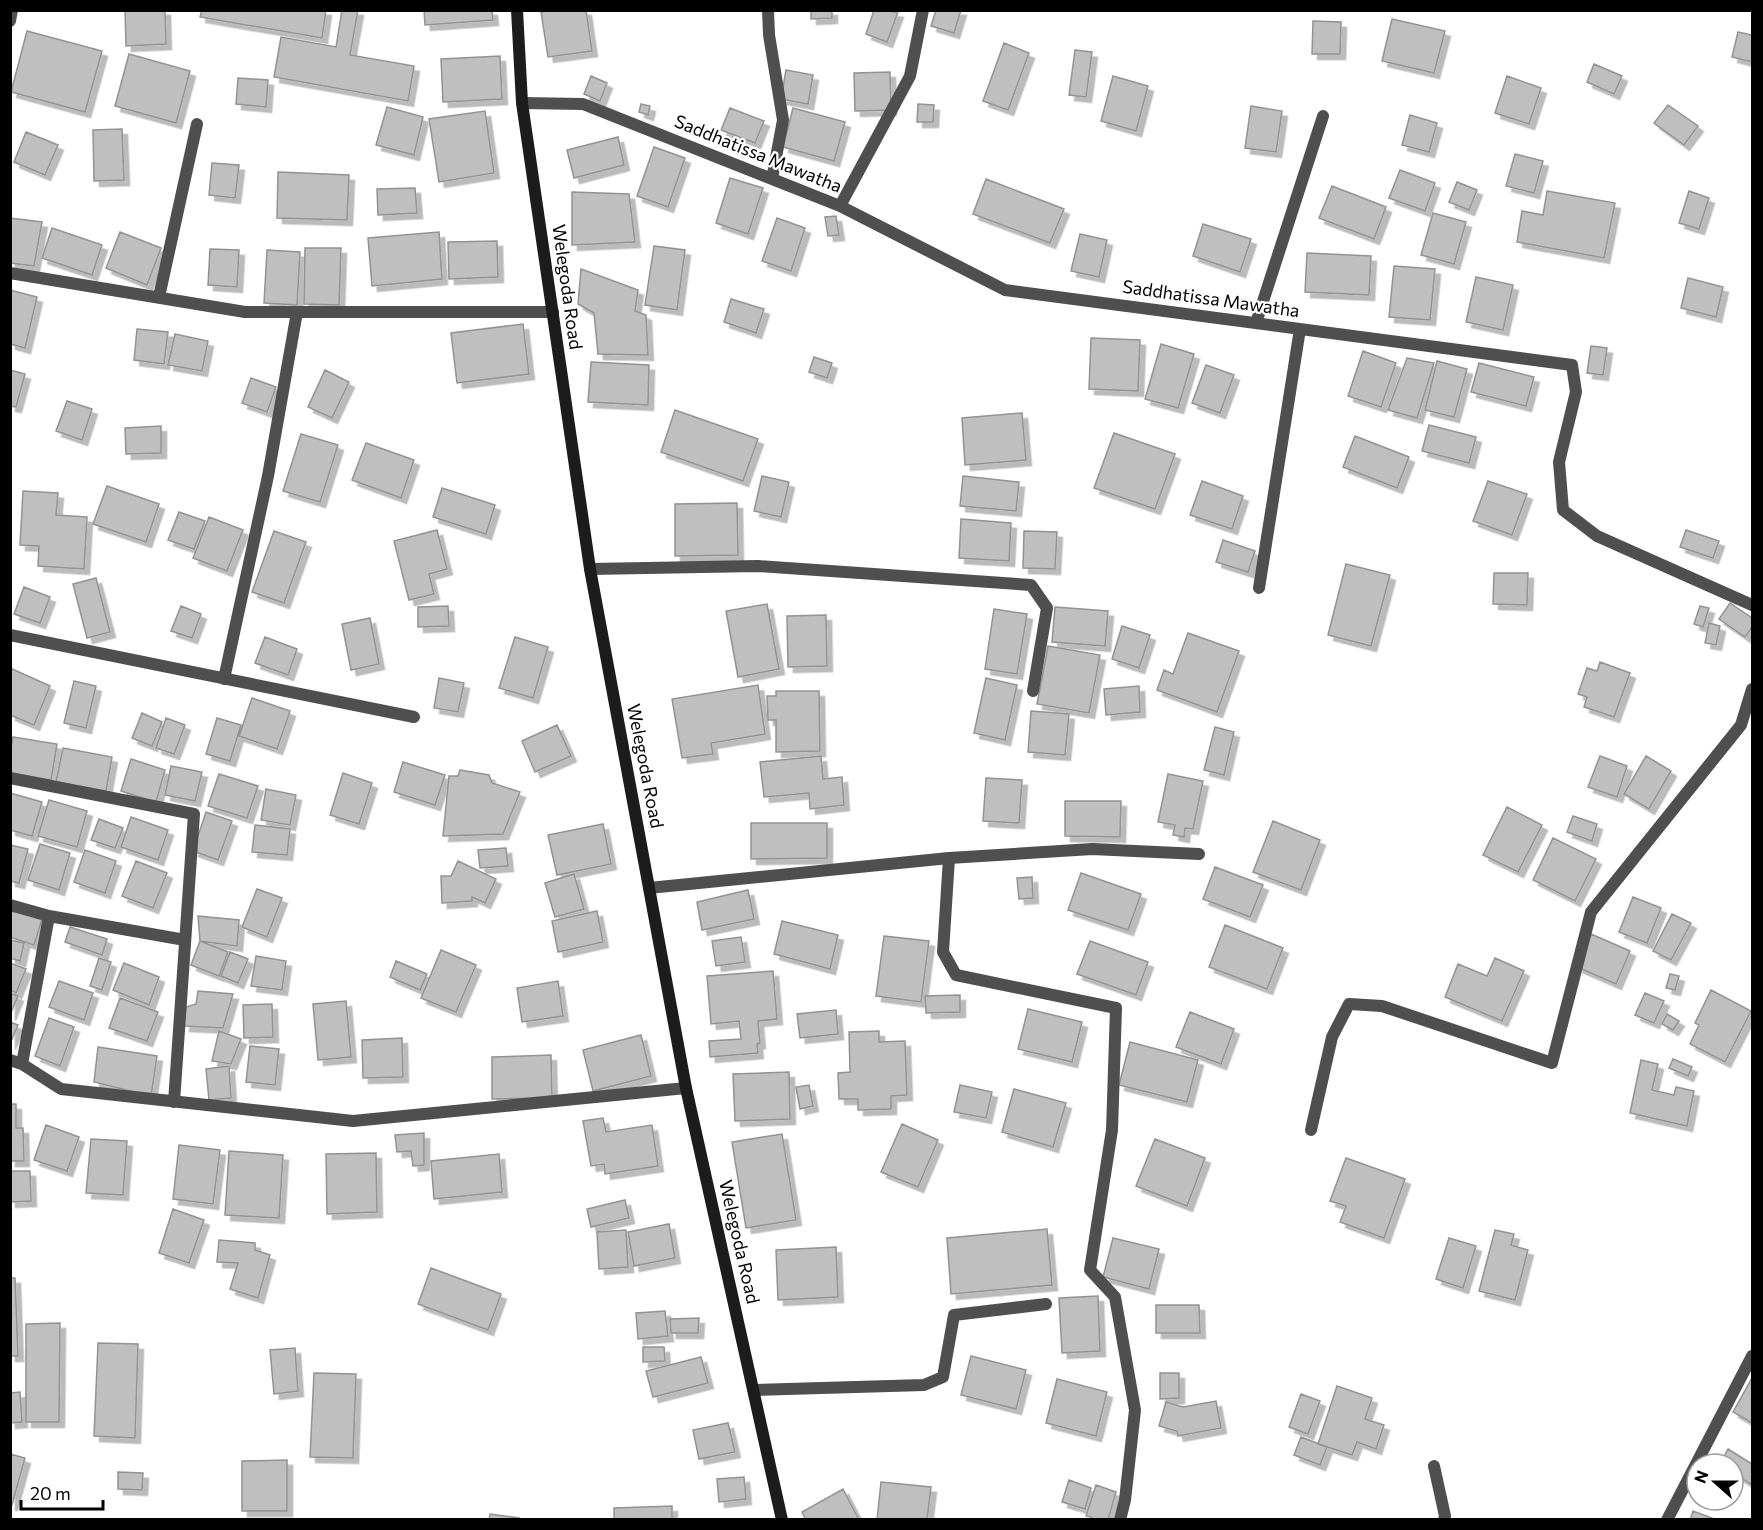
<svg xmlns="http://www.w3.org/2000/svg" width="1763" height="1530" font-family="Commissioner,sans-serif">
  <style>
    .building { fill: #bfbfbf; stroke: #939393; stroke-width: 1.5; filter: url(#shadow) }
    .lines { fill: none; stroke-linecap: round; stroke-linejoin: round }
    .street { stroke: #4f4f4f; stroke-width: 12 }
    .secondary { stroke: #1c1c1c; stroke-width: 12 }
    .labels { text-anchor: middle; stroke-width: 4.5; stroke-linejoin: round; paint-order: stroke }
    .street-label { font-size: 18px; fill: #000; stroke: #fff }
  </style>
  <defs>
    <filter id="shadow"><feDropShadow dx="5.5" dy="5.5" stdDeviation="0" flood-color="#0004"/></filter>
  </defs>
  <rect width="100%" height="100%" fill="#fff"/>
  <path class="building" d="M125,10H165L166,44L126,46Z
    M202,10H326L322,38L200,17Z
    M342,10H358L350,55L414,66L408,101L274,77L281,37L336,47Z
    M424,10H492L493,20L425,25Z
    M554,10H586L592,51L548,57L541,12Z
    M811,10H832V18L811,19Z
    M874,10L898,12L887,42L866,34Z
    M936,10H961L954,33L931,26Z
    M1392,19L1445,31L1434,73L1382,61Z
    M1313,21L1341,22L1340,54H1312Z
    M27,31L102,51L85,112L11,92Z
    M1738,32L1752,35V62L1732,57Z
    M1004,43L1029,53L1008,110L983,101Z
    M1075,50L1092,52L1086,97L1069,95Z
    M129,54L190,71L176,123L115,106Z
    M500,56L502,99L443,102L441,59Z
    M1594,64L1622,76L1614,94L1587,82Z
    M786,70L813,75L808,104L781,99Z
    M890,72L891,110L855,111L854,73Z
    M591,76L607,83L600,101L584,94Z
    M1113,76L1148,86L1136,131L1101,121Z
    M1507,76L1541,88L1529,124L1495,113Z
    M238,78L268,80L266,107L236,104Z
    M641,104L650,106L648,115L639,112Z
    M918,104L934,105L933,122H917Z
    M1668,105L1698,126L1684,145L1654,123Z
    M1251,106L1282,111L1276,152L1245,148Z
    M387,107L423,117L414,155L376,145Z
    M730,108L764,121L755,143L721,130Z
    M793,108L845,122L834,161L783,147Z
    M485,111L494,173L439,182L429,119Z
    M1410,115L1437,123L1429,152L1402,145Z
    M122,129L124,180L94,181L93,130Z
    M26,132L58,145L45,175L14,162Z
    M618,137L624,165L574,178L567,150Z
    M654,147L685,158L668,207L637,196Z
    M1515,154L1543,161L1534,193L1506,186Z
    M212,163L239,165L235,198L209,195Z
    M1400,170L1435,183L1425,211L1389,198Z
    M278,172L349,175L347,220L277,218Z
    M730,178L763,188L748,234L716,223Z
    M986,179L1064,209L1050,243L973,214Z
    M1457,182L1477,190L1469,210L1449,202Z
    M1332,186L1386,207L1374,239L1319,218Z
    M415,188L417,213L378,215L377,189Z
    M1547,191L1615,203L1604,258L1517,242L1522,211L1543,215Z
    M1689,191L1709,198L1699,229L1679,223Z
    M572,192L629,194L635,242L572,245Z
    M1433,213L1466,222L1454,264L1421,255Z
    M836,216L839,235L828,236L825,217Z
    M10,218L42,222L34,266L10,263Z
    M777,218L805,228L791,271L762,261Z
    M1203,224L1251,239L1240,272L1193,256Z
    M52,228L102,245L92,275L42,258Z
    M120,232L161,248L147,285L106,268Z
    M439,232L442,279L372,286L368,238Z
    M1080,234L1107,240L1099,277L1071,271Z
    M497,241L498,277L449,279L448,242Z
    M654,246L685,250L677,310L645,305Z
    M305,248H341L339,305L304,304Z
    M210,249L239,250L237,287L208,285Z
    M267,250L300,252L297,305L264,303Z
    M1307,253L1371,256L1369,295L1305,292Z
    M1394,266L1435,269L1430,320L1389,317Z
    M581,269L638,290L635,311L646,315L648,355L598,354L594,313L578,304Z
    M1476,277L1513,285L1503,330L1466,322Z
    M1688,278L1723,287L1716,317L1681,308Z
    M10,290L37,297L25,348L10,344Z
    M731,299L764,309L756,333L724,322Z
    M523,324L529,374L457,383L451,333Z
    M137,329L168,332L164,364L134,360Z
    M175,334L208,341L202,371L168,365Z
    M1091,338L1140,340L1138,391L1089,389Z
    M1161,344L1194,354L1178,408L1145,399Z
    M1591,346L1607,348L1603,375L1587,373Z
    M1363,351L1396,363L1381,407L1348,396Z
    M814,357L832,363L827,378L809,372Z
    M1407,358L1434,363L1417,418L1388,410Z
    M1437,361L1467,369L1454,417L1425,410Z
    M591,362L649,365L648,405L588,402Z
    M1479,363L1534,377L1526,406L1471,392Z
    M1206,365L1234,375L1220,413L1192,403Z
    M10,370L25,374L16,407L10,406Z
    M325,370L349,382L332,418L308,407Z
    M251,378L276,387L267,412L242,403Z
    M67,401L92,409L82,440L56,431Z
    M675,410L758,439L743,481L661,452Z
    M1022,413L1026,460L965,465L962,418Z
    M1429,425L1476,437L1469,463L1422,451Z
    M161,426V453L126,454L125,428Z
    M1114,433L1175,454L1155,509L1094,488Z
    M301,434L338,445L320,502L283,491Z
    M1355,436L1409,457L1397,488L1343,467Z
    M366,443L414,460L401,498L352,480Z
    M762,476L789,482L781,517L754,511Z
    M963,476L1019,482L1016,511L960,506Z
    M1202,481L1243,496L1232,529L1190,515Z
    M1488,481L1527,494L1512,535L1473,521Z
    M107,486L159,504L146,542L93,524Z
    M442,488L495,505L486,534L433,517Z
    M23,491L58,493L56,515L87,517L84,569L38,566L39,546L20,545Z
    M737,503L738,555L675,556V504Z
    M179,512L205,521L194,549L168,540Z
    M209,517L243,530L227,571L193,558Z
    M961,519L1011,523L1009,561L959,558Z
    M437,530L447,569L429,574L434,594L409,600L394,541Z
    M1686,530L1719,541L1713,558L1680,547Z
    M274,531L306,542L284,603L252,592Z
    M1024,531L1057,532L1055,569L1023,568Z
    M1223,540L1255,551L1248,572L1216,562Z
    M1346,564L1390,575L1371,646L1328,635Z
    M1494,573H1528L1527,605L1493,604Z
    M96,578L110,632L87,638L73,584Z
    M24,587L50,597L40,623L14,614Z
    M1730,603L1752,618V627L1745,637L1719,619Z
    M767,604L779,669L738,677L726,611Z
    M181,606L201,614L192,638L171,631Z
    M448,606L449,626L418,627V607Z
    M1700,606L1709,608L1703,627L1694,624Z
    M1055,607L1108,611L1105,646L1052,642Z
    M994,609L1027,614L1017,674L985,669Z
    M826,615L827,666L788,667L787,616Z
    M370,618L379,664L351,670L342,624Z
    M1709,623L1720,626L1716,645L1705,643Z
    M1122,626L1150,635L1139,668L1112,659Z
    M1188,633L1239,651L1217,712L1157,690L1164,670L1173,674Z
    M265,637L297,649L288,675L255,663Z
    M515,637L548,647L533,698L499,688Z
    M1048,646L1100,655L1089,713L1037,704Z
    M1600,662L1630,673L1614,717L1584,707L1587,697L1578,694L1587,668L1597,671Z
    M10,668L50,686L34,725L10,715Z
    M439,678L464,683L458,712L434,708Z
    M986,678L1017,685L1005,740L974,733Z
    M74,681L96,686L86,728L64,723Z
    M758,685L765,734L711,743L713,754L682,758L672,699Z
    M1139,686L1140,712L1106,715L1104,689Z
    M776,691H819L820,751L776,752V720H768L767,696H776Z
    M252,698L290,711L277,749L239,736Z
    M1031,711L1069,714L1065,755L1028,752Z
    M142,713L162,722L152,746L132,738Z
    M166,718L185,725L174,754L156,748Z
    M217,718L241,725L230,761L206,754Z
    M557,725L571,756L535,772L522,741Z
    M1215,727L1234,732L1224,775L1204,770Z
    M13,737L57,744L51,780L10,773V753Z
    M63,748L112,757L106,791L56,782Z
    M821,756L823,779L842,777L844,805L810,809L809,793L764,797L760,762Z
    M1600,756L1627,766L1617,797L1588,787Z
    M1646,756L1671,771L1649,809L1624,794Z
    M131,759L165,770L156,802L121,791Z
    M403,762L445,775L435,805L394,792Z
    M171,766L202,772L195,801L165,795Z
    M460,770L489,775L492,783L520,792L503,834L443,836L449,776H458Z
    M343,773L372,783L359,824L330,815Z
    M219,774L258,786L247,818L208,806Z
    M1168,774L1203,781L1193,829L1185,828L1184,837L1173,835L1175,825L1158,822Z
    M986,778L1022,780L1019,823L983,821Z
    M266,789L296,795L290,825L261,820Z
    M10,793L42,802L32,836L10,830Z
    M49,800L87,811L77,847L38,836Z
    M1065,801H1121L1120,837L1065,836Z
    M1507,807L1542,825L1518,872L1483,855Z
    M206,812L232,821L218,860L193,851Z
    M1573,816L1597,824L1592,841L1567,832Z
    M131,817L168,830L158,860L121,847Z
    M99,819L123,828L115,848L91,840Z
    M1273,821L1320,840L1301,890L1253,872Z
    M751,823H827V858L751,859Z
    M603,824L611,864L557,875L548,835Z
    M255,825L290,829L287,855L252,852Z
    M1553,838L1596,859L1575,901L1533,880Z
    M40,844L70,853L59,890L28,880Z
    M10,845L28,849L19,883L10,881Z
    M506,848L508,866L480,868L478,850Z
    M85,850L116,861L105,893L74,882Z
    M136,861L167,873L153,908L122,896Z
    M458,861L496,879L485,903L472,897V901L442,903L441,876H451Z
    M1215,867L1263,885L1250,917L1203,899Z
    M1081,873L1141,894L1128,930L1068,910Z
    M574,874L584,909L555,917L545,883Z
    M1032,877L1033,898L1019,899L1017,878Z
    M257,889L282,898L267,937L242,927Z
    M748,890L754,919L702,930L697,902Z
    M1633,897L1661,908L1647,943L1619,932Z
    M10,906L43,916L34,945L10,937Z
    M597,911L603,942L558,952L552,921Z
    M1672,914L1691,923L1671,960L1653,951Z
    M198,916L239,920L237,946L200,941Z
    M782,921L838,935L830,969L774,954Z
    M1225,925L1283,948L1267,989L1209,967Z
    M70,927L107,939L102,955L65,942Z
    M1591,934L1630,951L1616,984L1577,967Z
    M884,936L929,941L921,1002L876,996Z
    M741,937L745,962L716,966L712,941Z
    M10,940L24,943L20,961L10,958Z
    M200,941L228,952L219,976L191,965Z
    M1090,941L1148,962L1136,995L1077,974Z
    M441,950L476,965L456,1012L421,998Z
    M230,952L248,959L238,983L221,976Z
    M256,956L286,961L282,990L251,986Z
    M99,958L111,962L102,990L90,986Z
    M1495,958L1524,971L1502,1021L1445,997L1458,964L1487,976Z
    M396,961L427,974L420,990L390,977Z
    M10,963L26,969L16,993L10,990Z
    M124,963L159,977L149,1005L113,990Z
    M773,971L777,1019L758,1021L760,1043L757,1044L758,1053L710,1057L709,1041L741,1039L739,1021L711,1024L707,976Z
    M1670,974L1679,976L1675,990L1666,988Z
    M59,981L93,993L84,1020L49,1007Z
    M558,981L563,1016L522,1022L517,988Z
    M1711,990L1751,1011L1725,1062L1690,1044L1699,1025L1695,1023Z
    M198,991L233,994L223,1028L184,1026L186,1007L196,1004Z
    M10,993L18,996L10,1015Z
    M1645,993L1664,1001L1654,1023L1635,1015Z
    M960,995V1012L926,1013L925,996Z
    M120,998L158,1012L147,1041L109,1028Z
    M346,1001L351,1057L318,1060L313,1004Z
    M272,1004L273,1037L244,1038L243,1005Z
    M1028,1009L1082,1022L1072,1062L1018,1049Z
    M836,1010L838,1034L800,1038L797,1014Z
    M1190,1012L1234,1029L1221,1064L1176,1047Z
    M1667,1014L1679,1021L1673,1030L1662,1024Z
    M49,1018L74,1027L60,1066L35,1056Z
    M10,1022L18,1025L10,1044Z
    M219,1031L241,1039L231,1064L212,1061Z
    M879,1031V1042L905,1041L907,1095L891,1096V1109L858,1110V1099H839L838,1073L850,1072L849,1032Z
    M641,1035L651,1076L593,1091L583,1050Z
    M402,1038L403,1077L363,1078L362,1040Z
    M1130,1042L1198,1060L1187,1102L1119,1085Z
    M250,1046L279,1049L275,1085L246,1082Z
    M98,1047L157,1056L151,1096L94,1082Z
    M551,1055L552,1098L492,1099V1057Z
    M1673,1059L1692,1067L1688,1076L1669,1068Z
    M1641,1060L1658,1064L1652,1090L1674,1095L1676,1087L1694,1091L1687,1126L1630,1113Z
    M229,1066L231,1098L209,1100L206,1069Z
    M789,1072L790,1119L735,1121L733,1074Z
    M809,1085L813,1106L800,1109L796,1087Z
    M960,1085L992,1092L986,1118L954,1112Z
    M1014,1089L1066,1103L1053,1147L1002,1132Z
    M10,1104H16V1128H23L24,1161H10Z
    M603,1118L606,1132L652,1125L658,1166L605,1174L604,1164L591,1166L583,1121Z
    M902,1124L938,1140L918,1187L881,1172Z
    M46,1125L79,1137L67,1171L34,1160Z
    M424,1133V1165L413,1166L411,1151L397,1152L395,1135Z
    M782,1134L796,1220L746,1228L732,1142Z
    M91,1139L127,1141L123,1195L86,1193Z
    M1155,1139L1205,1158L1187,1206L1136,1186Z
    M179,1145L220,1150L213,1204L173,1199Z
    M229,1151L283,1155L279,1218L225,1215Z
    M376,1153L377,1212L327,1214L326,1154Z
    M499,1154L502,1192L434,1199L431,1161Z
    M1346,1158L1405,1179L1384,1238L1340,1222L1346,1206L1330,1201Z
    M10,1171H30L31,1201L10,1202Z
    M625,1200L629,1218L591,1227L587,1209Z
    M173,1209L204,1220L189,1263L159,1253Z
    M669,1224L675,1258L634,1266L628,1232Z
    M1047,1229L1052,1285L951,1294L947,1238Z
    M626,1230L628,1267L599,1269L597,1232Z
    M1495,1230L1514,1234L1511,1245L1528,1250L1515,1300L1479,1291Z
    M1113,1238L1159,1249L1149,1289L1103,1277Z
    M1449,1238L1476,1246L1463,1288L1436,1279Z
    M219,1240L255,1243V1250L270,1255L258,1298L230,1289L238,1263L217,1262Z
    M836,1247L838,1297L778,1300L776,1250Z
    M431,1268L501,1294L488,1330L418,1304Z
    M10,1278H15L18,1356H10Z
    M1098,1296L1100,1351L1062,1353L1059,1298Z
    M1156,1305H1199L1200,1333H1156Z
    M665,1311L668,1336L638,1339L636,1313Z
    M699,1318L698,1333H671L670,1319Z
    M60,1323L59,1422H26V1324Z
    M98,1343L138,1344L135,1438L94,1436Z
    M643,1347H664L665,1361L643,1362Z
    M295,1348L298,1391L274,1394L270,1350Z
    M971,1356L1026,1370L1016,1409L961,1395Z
    M701,1357L708,1383L653,1397L646,1371Z
    M314,1373L356,1374L353,1458L310,1457Z
    M1160,1373H1179V1398L1160,1399Z
    M1752,1378V1423L1733,1412Z
    M1057,1379L1107,1392L1096,1436L1046,1423Z
    M1337,1386L1372,1398L1365,1419L1384,1425L1376,1449L1357,1442L1352,1455L1318,1444Z
    M20,1392L22,1422L10,1423V1393Z
    M1301,1394L1320,1401L1308,1434L1289,1427Z
    M1216,1401L1221,1428L1178,1436L1177,1431L1159,1426L1166,1402L1183,1407Z
    M728,1423L735,1452L699,1459L693,1430Z
    M1301,1437L1327,1447L1320,1465L1294,1455Z
    M1728,1449L1752,1464V1485L1733,1473V1464H1720Z
    M10,1454L25,1458L12,1505H10Z
    M287,1460V1511H242V1461Z
    M118,1472L143,1473L142,1490L118,1489Z
    M744,1477L746,1499L719,1502L717,1479Z
    M1069,1480L1091,1488L1085,1509L1062,1502Z
    M881,1482L931,1487L927,1520H877Z
    M1096,1485L1116,1492L1108,1520H1090L1091,1517L1086,1516Z
    M843,1489L859,1520H806L802,1512Z
    M672,1506V1520H614V1508Z
    M1693,1511L1717,1520H1690Z
    M490,1514L519,1518V1520H489Z"/>
  <g class="lines">
    <path class="street" d="M768,10L769,35L783,120L772,179
      M10,21L12,10
      M522,103L583,104L840,206L1005,290L1572,365L1576,392L1559,462L1563,510L1597,536L1752,605
      M840,206L910,76L923,10
      M10,273L245,312H553
      M159,297L197,124
      M1256,323L1323,116
      M590,569L758,566L1031,585L1047,608L1033,691
      M1259,588L1300,329
      M10,635L414,717
      M224,679L268,476L297,312
      M10,778L194,814L174,1102
      M949,858L943,952L956,975L1116,1008L1112,1130L1090,1270L1115,1297L1135,1410L1125,1500L1120,1520
      M649,888L949,858L1092,849L1199,854
      M10,905L49,916L185,940
      M10,1060L22,1064L61,1089L353,1121L686,1088
      M22,1064L49,916
      M1311,1130L1332,1037L1349,1004L1382,1006L1552,1063L1591,912L1741,725L1752,689
      M754,1390L924,1385L943,1377L954,1315L1046,1304
      M1434,1466L1445,1516L1444,1520
      M1667,1520L1752,1356"/>
    <path class="secondary" d="M517,10L522,103L590,569L686,1088L782,1520"/>
  </g>
  <g class="labels">
    <g class="street-label">
      <text transform="translate(758 154) rotate(22)" y="6">Saddhatissa Mawatha</text>
      <text transform="translate(567 287) rotate(82)" y="6">Welegoda Road</text>
      <text transform="translate(1211 299) rotate(8)" y="6">Saddhatissa Mawatha</text>
      <text transform="translate(645 766) rotate(79)" y="6">Welegoda Road</text>
      <text transform="translate(739 1242) rotate(77)" y="6">Welegoda Road</text>
    </g>
  </g>
  <rect width="1763" height="1530" fill="none" stroke="#000000" stroke-width="24"/>
  <g transform="translate(1715 1482) rotate(291)"><circle r="28" fill="#ffffff" stroke="#999999" stroke-width="1.5"/>
  <path d="M0-4.5L10 22L0 15L-10 22Z" fill="#000000"/>
  <text y="-9" font-size="16" font-weight="bold" text-anchor="middle" fill="#000000">N</text>
  </g>
  <path d="M21 1500v9h82v-9" fill="none" stroke="#000000" stroke-width="3"/>
  <text x="30" y="1500" font-size="18" fill="#000000" stroke="#ffffff" stroke-width="4.5" paint-order="stroke">20 m</text>
</svg>
